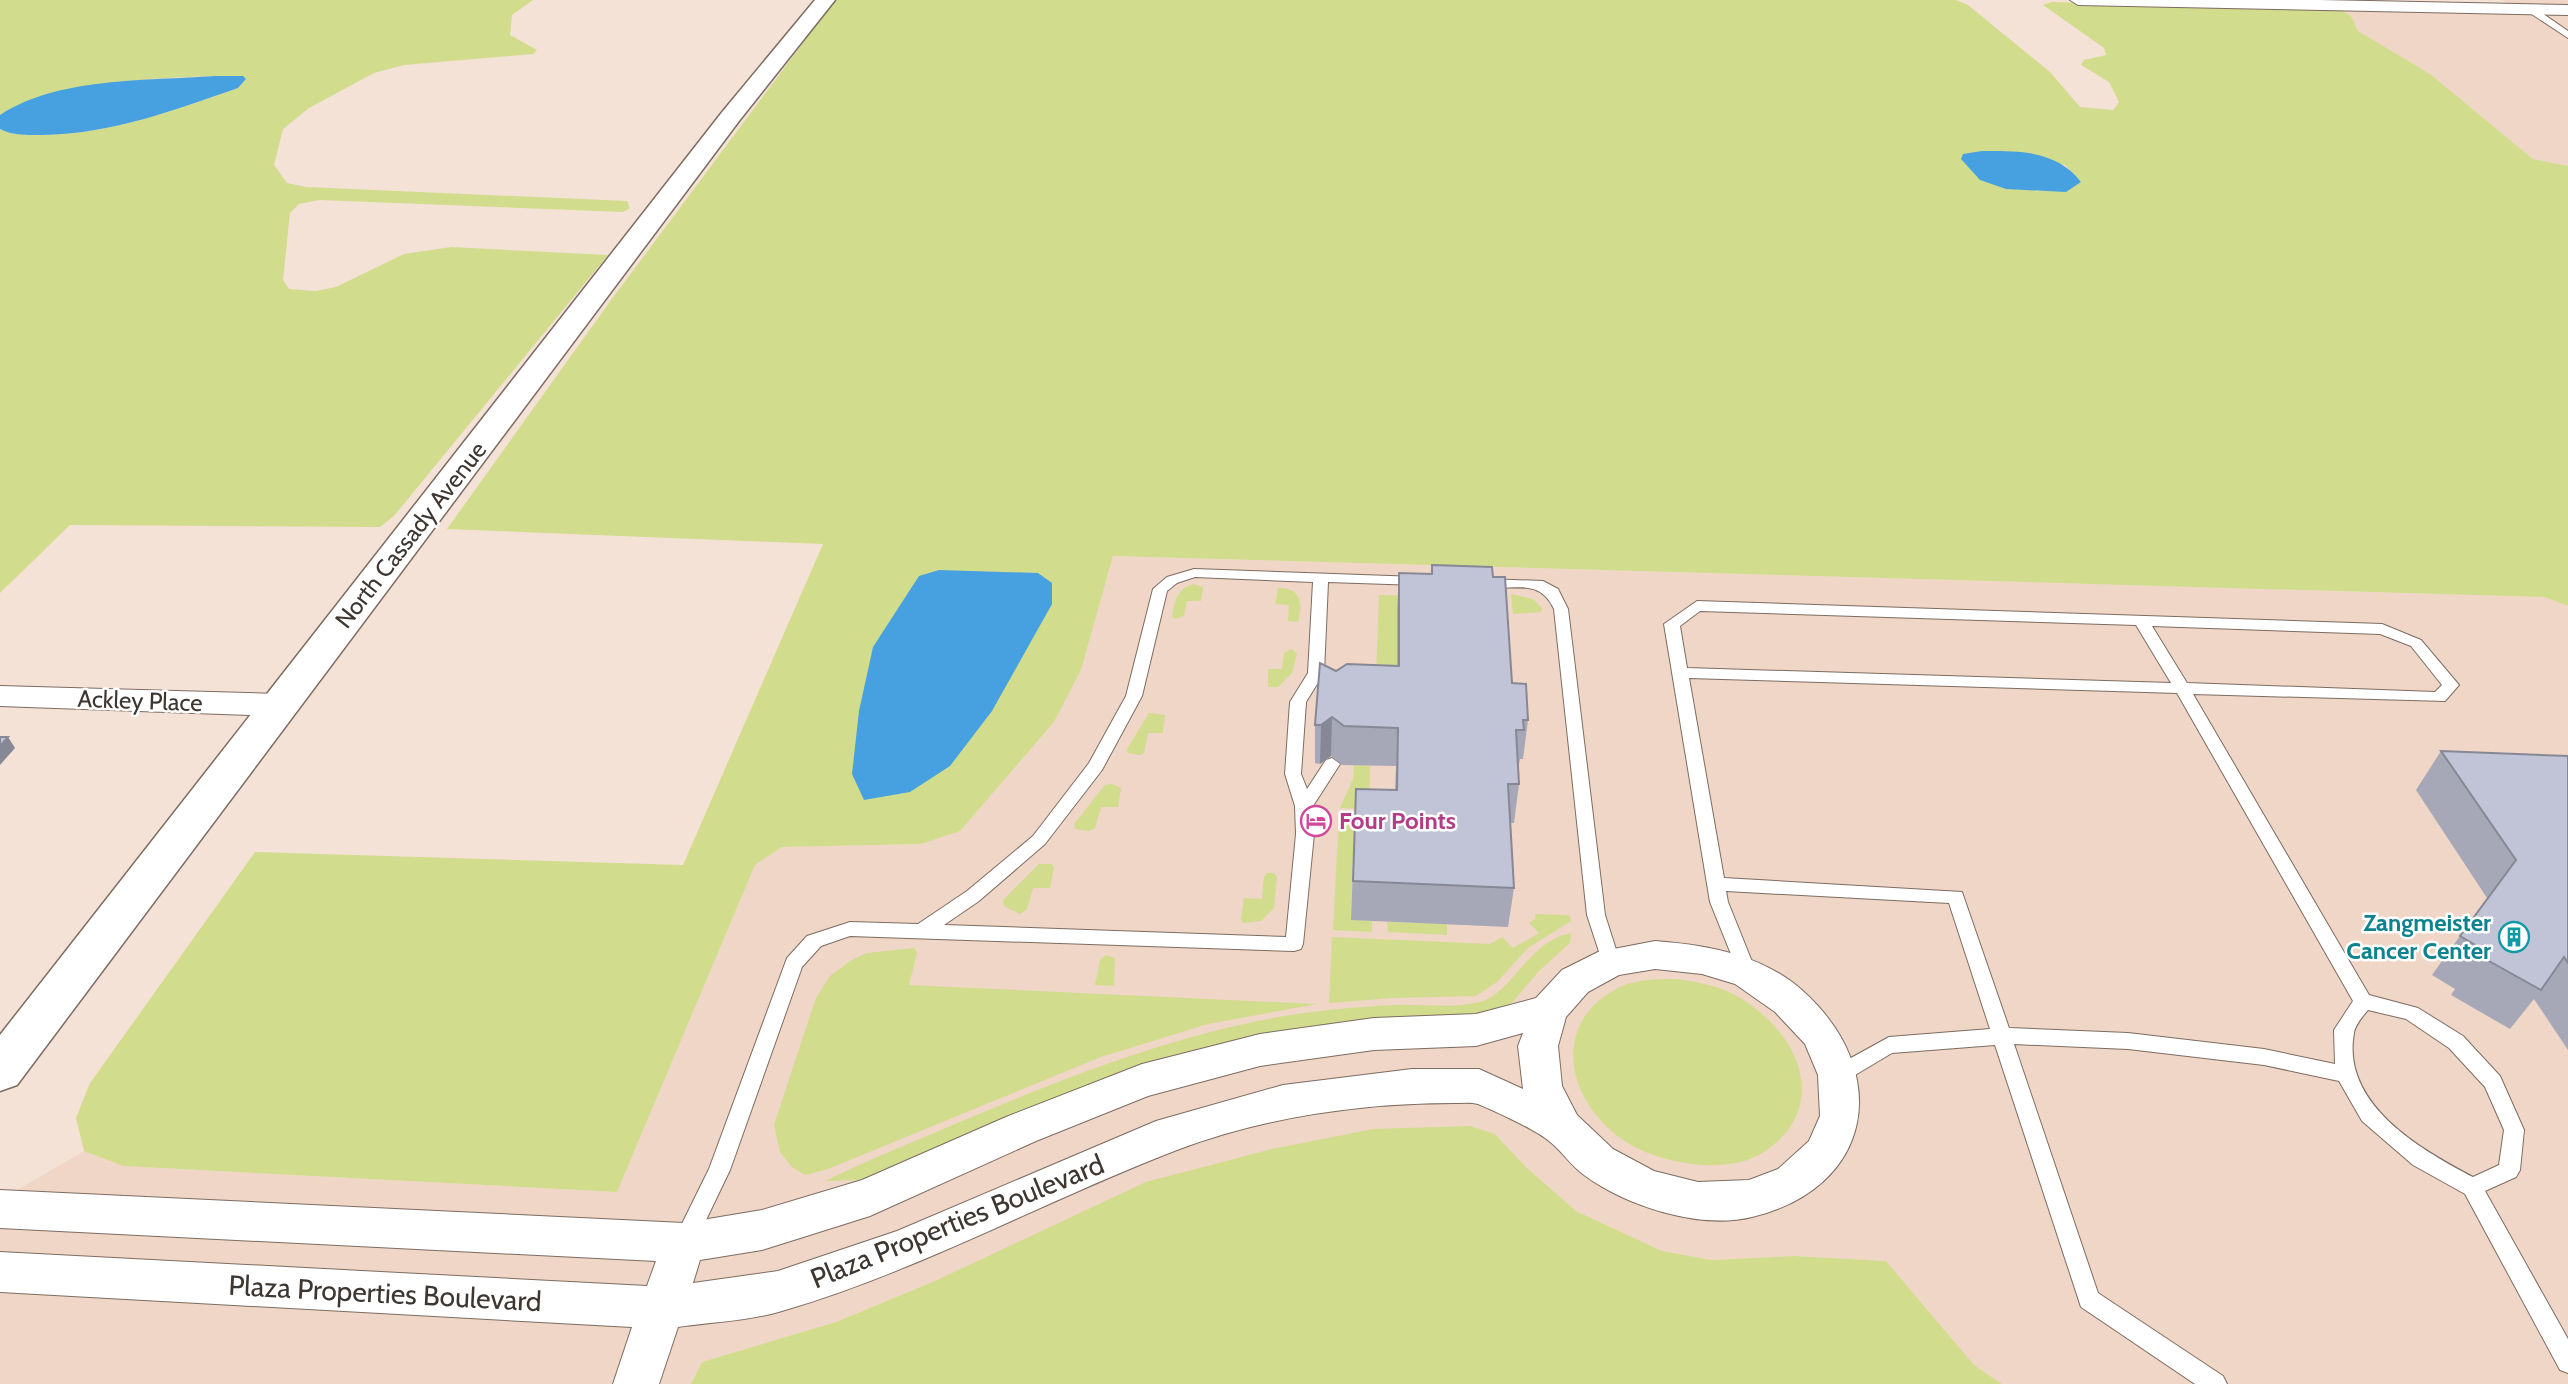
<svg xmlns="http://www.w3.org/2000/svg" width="2568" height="1384" font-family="Cabin,sans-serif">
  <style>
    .built { fill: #efd6c6 }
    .green { fill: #d1dc8d; fill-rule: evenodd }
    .water { fill: #47a1e0 }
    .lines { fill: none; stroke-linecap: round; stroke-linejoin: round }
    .lane-casing { stroke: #7d6c62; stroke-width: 2 }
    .street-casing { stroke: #7d6c62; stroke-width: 2 }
    .secondary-casing { stroke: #7d6c62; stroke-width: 3 }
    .lane { fill: #fff; fill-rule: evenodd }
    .street { fill: #fff; fill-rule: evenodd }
    .secondary { fill: #fff; fill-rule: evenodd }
    .wall { fill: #a6a8b8 }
    .shaded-wall { fill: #878896 }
    .building { fill: #c1c3d6; stroke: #878896; stroke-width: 2 }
    .labels { text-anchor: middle; stroke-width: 5; stroke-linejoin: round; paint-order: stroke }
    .street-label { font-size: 24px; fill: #3d3631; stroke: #fff }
    .hotel-label { font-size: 24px; font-weight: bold; fill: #b23c85; stroke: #fff; text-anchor: start }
    .culture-label { font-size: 24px; font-weight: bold; fill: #0d838f; stroke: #fff; text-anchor: end }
    .near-street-label { font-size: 28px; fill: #3d3631; stroke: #fff }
  </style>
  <rect width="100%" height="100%" fill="#f5e2d6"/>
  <path class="built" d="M2502,0H2568V166L2533,159L2430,74L2358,31L2351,16L2340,10L2513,7Z
    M1113,556L2546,597L2568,606V1384H2002L1974,1365L1886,1261L1794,1256L1711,1260L1662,1251L1576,1211L1527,1168L1495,1134L935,1281L836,1322L702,1362L691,1384H0V1200L84,1151L123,1166L617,1192L755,865L782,847L921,844L960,831L1054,722L1081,670Z"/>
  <path class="green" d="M0,0H533L512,15L510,35L537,50L533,54L404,65L374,73L309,108L283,129L274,165L287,183L306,187L627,201L630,208L623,212L319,200L299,204L290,213L283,280L289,289L316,291L336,287L404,254L451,247L608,255L394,516L380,527L70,525L0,593V129C13,136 28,135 43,135C112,134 174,110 238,88L246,79L242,76C178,76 53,80 0,115Z
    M835,0H1956L1968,5L2050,72L2080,107L2113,110L2119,102L2109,82L2081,65L2084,60L2106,55L2104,48L2043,5L2052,2L2341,10L2351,16L2358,31L2430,74L2533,159L2568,166V606L2545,597L1113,556L1081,670L1054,722L960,831L921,844L782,847L755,865L617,1192L123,1166L84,1151L76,1118L90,1083L255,852L683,865L823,544L447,529L611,300ZM2064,164L2081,182L2035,192Z
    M1194,584L1203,587L1201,601H1187L1184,616L1175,619L1172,617C1175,601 1176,589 1194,584Z
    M1278,588C1301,587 1303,604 1298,622L1288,621L1289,605L1275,604Z
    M1511,594L1533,599L1542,608L1541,612L1513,614Z
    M1379,595L1504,599L1396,705L1375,704Z
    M1292,649L1297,654L1292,673L1278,687H1268V669H1282L1284,653Z
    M1149,713L1165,715L1163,733H1148L1144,753L1140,755L1128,753L1127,749Z
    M1354,765L1370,766L1369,809L1340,808L1353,779Z
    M1112,784L1121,788L1118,807H1101L1095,828L1089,831L1075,829L1074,824L1105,785Z
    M1339,815H1350V827L1354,828L1351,920L1372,921V932L1333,930Z
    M1039,864H1052L1054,868L1050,888H1033L1027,909L1020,914L1004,906L1003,900Z
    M1267,873H1274L1277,877L1274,908L1261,921L1243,923L1241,919L1244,898L1262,899L1264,877Z
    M1535,914L1566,915L1570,916L1571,921L1528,948L1497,982L1476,996L1393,998L1329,1003L1332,937L1490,944L1502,937L1513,948L1539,933L1529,923L1535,919Z
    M1387,922L1447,924V935L1388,932Z
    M1571,933L1570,943L1538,972L1512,1003L1496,1012L1480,1017L1333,1024L1286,1030L1169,1057L1110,1076L876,1176L859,1180L825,1181C870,1159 916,1141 962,1121C1065,1078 1168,1037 1279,1017C1317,1010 1357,1007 1395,1005C1422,1004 1453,1009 1480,1002C1511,994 1530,940 1571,933Z
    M914,948L917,953L909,985L1317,1004L1208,1024L1101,1057L828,1169L805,1175L792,1167L780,1152L774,1125L816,998L830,976L850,961L867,953Z
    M1106,955L1115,958L1114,986L1095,985L1100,960Z
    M1677,979C1698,982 1719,986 1737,996C1798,1031 1833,1105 1764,1152C1744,1165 1716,1167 1692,1164C1665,1160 1637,1152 1615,1134C1563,1092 1554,1019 1620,987C1637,979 1658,979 1677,979Z
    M1470,1126L1495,1134L1527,1168L1576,1211L1662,1251L1711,1260L1794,1256L1886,1261L1974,1365L2002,1384H691L702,1362L836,1322L935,1281L1146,1182L1272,1149L1373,1129Z"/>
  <path class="water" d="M214,76H243L246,79L238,88C174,110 112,134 43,135C28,135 13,136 0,129V115C58,77 146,81 214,76Z
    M1982,151C2019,151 2057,150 2081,182L2066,192L2006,189L1980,180L1961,159L1963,154Z
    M939,570L1038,573L1052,583V604L992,711L950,766L910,792L864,800L852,774L859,711L873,647L919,576Z"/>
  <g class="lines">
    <g class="lane-casing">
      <path id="lane" d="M2527,7H2533L2568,31V38L2527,11Z
        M1194,569L1418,577L1425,581L1418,585L1328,582L1324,673L1306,702L1301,774L1307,789L1326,760L1332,758L1340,764L1313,806L1314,834L1303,944L1301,949L1294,951L850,936L821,946L802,967L730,1170L694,1245L686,1248L678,1245L675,1238L709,1169L787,958L807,936L850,922L918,924L967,891L1033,836L1089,763L1126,696L1153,589L1167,577ZM1195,577L1313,582L1308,673L1290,702L1285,774L1295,806L1296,834L1286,937L944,925L979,901L1045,844L1102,770L1142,696L1167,591L1177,583Z
        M1486,579L1543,581L1558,589L1568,609L1605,915L1620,962L1618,967L1611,969L1604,967L1587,915L1554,609C1538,575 1511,593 1481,586L1479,583L1481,580Z
        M1697,601L2382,624L2421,640L2459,685L2445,701L2193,694L2369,995L2418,1008L2463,1036L2500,1076L2524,1130L2520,1170L2516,1177L2485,1191L2568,1339V1373L2560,1370L2465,1194L2413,1165L2362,1121L2339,1081L2264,1065L2128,1049L2014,1044L2098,1293L2223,1376L2227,1384H2195L2081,1307L1995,1045L1892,1053L1845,1081L1838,1083L1831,1081L1828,1075L1831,1069L1889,1037L1990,1029L1949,903L1726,891L1728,902L1757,974L1755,979L1748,981L1741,979L1710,902L1664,624ZM1700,611L2136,625L2171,683L1687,668L1680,626ZM2152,626L2380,634L2411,646L2442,685L2435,692L2187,683ZM1689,678L2177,693L2353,1001L2334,1030L2335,1064L2264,1049L2128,1033L2009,1028L1962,892L1724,878ZM2368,1010L2406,1019L2449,1048L2485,1087L2504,1130L2499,1165L2473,1177C2420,1149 2341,1104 2354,1033C2355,1025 2363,1016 2368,1010Z"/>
    </g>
    <g class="street-casing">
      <path id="street" d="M2070,0H2319L2568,5V15L2078,5Z
        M0,686L279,694L290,698L295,705L290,712L279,716L0,706Z
        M1655,941C1708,945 1764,955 1804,992C1893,1073 1873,1188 1752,1217C1700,1230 1626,1206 1584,1175C1571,1166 1562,1151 1549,1141C1536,1130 1495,1111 1478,1104C1471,1102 1462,1103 1454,1103C1362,1103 1264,1117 1177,1150C1044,1201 919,1271 782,1311C749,1321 712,1322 678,1327L659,1384H613L632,1327L0,1292V1252L647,1286L656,1261L0,1228V1190L684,1223L762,1210L862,1180L1006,1117L1142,1064L1260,1034L1374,1018L1476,1014L1536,998L1562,970L1598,952ZM1655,969L1702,974L1735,984L1775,1012L1805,1044L1818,1075L1820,1116L1809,1141L1778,1169L1749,1180L1698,1182L1654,1171L1613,1149L1577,1115L1562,1086L1558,1046L1566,1017L1588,992L1619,975ZM1523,1033L1518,1046L1523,1089L1479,1069H1412L1283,1085L1156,1121L897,1231L778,1271L693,1283L700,1260L762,1250L870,1216L1036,1141L1148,1096L1260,1066L1374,1050L1476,1046Z"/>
    </g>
    <g class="secondary-casing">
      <path id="secondary" d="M815,0H835L739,121L17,1085L0,1091V1035L723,111Z"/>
    </g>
    <use href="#lane" class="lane"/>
    <use href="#street" class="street"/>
    <use href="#secondary" class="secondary"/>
  </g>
  <path class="wall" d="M1432,565L1493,577L1512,683L1528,720L1523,759H1520L1518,769L1519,784L1514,823H1510L1514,888L1508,927L1351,920L1356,789L1395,790L1396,766L1342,765L1331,756L1320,764L1315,763V725L1336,671L1397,666V611L1399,573L1432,574Z
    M2441,751L2568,756V1050L2534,999L2510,1029L2451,995L2455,989L2432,975L2487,898L2416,790Z"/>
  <path class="shaded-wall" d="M1332,717L1331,756L1320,764L1321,725Z
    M8,737L15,748L0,765V746Z"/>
  <path class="building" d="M1432,565L1492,567L1493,577H1505L1512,683L1526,684L1528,720H1523L1524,730H1516L1519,784H1508L1514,888L1353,881L1356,789L1397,790L1398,728L1344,726L1332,717L1321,725H1315L1320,663L1336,671L1347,664L1399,666V573L1432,574Z
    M0,737H8L0,746Z
    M2441,751L2568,756V963L2564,957L2541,990L2480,956L2484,950L2460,936L2516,860Z"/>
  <defs>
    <g id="hotel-ring" transform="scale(1.575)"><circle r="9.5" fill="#fff" stroke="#d1479c" stroke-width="1.5"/><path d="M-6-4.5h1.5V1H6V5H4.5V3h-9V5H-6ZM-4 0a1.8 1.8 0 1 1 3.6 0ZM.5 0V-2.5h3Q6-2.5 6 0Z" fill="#d1479c"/></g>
    <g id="building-ring" transform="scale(1.575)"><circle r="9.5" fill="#fff" stroke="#0f9aa8" stroke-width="1.5"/><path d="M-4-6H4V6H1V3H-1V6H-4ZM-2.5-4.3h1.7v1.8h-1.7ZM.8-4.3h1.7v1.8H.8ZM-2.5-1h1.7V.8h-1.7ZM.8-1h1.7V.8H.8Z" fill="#0f9aa8"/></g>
  </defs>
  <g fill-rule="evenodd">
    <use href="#hotel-ring" x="1316" y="821"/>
    <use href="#building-ring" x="2514" y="937"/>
  </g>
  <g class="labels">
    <g class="street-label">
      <text transform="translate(411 535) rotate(-52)" y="8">North Cassady Avenue</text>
      <text transform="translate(140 701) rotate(2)" y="8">Ackley Place</text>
    </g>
    <g class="hotel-label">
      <text x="1339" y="829">Four Points</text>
    </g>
    <g class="culture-label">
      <text x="2491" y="931">Zangmeister<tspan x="2491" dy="28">Cancer Center</tspan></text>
    </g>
    <g class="near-street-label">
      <text transform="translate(957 1221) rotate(-22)" y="10">Plaza Properties Boulevard</text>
      <text transform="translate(385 1293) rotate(3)" y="10">Plaza Properties Boulevard</text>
    </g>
  </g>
</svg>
